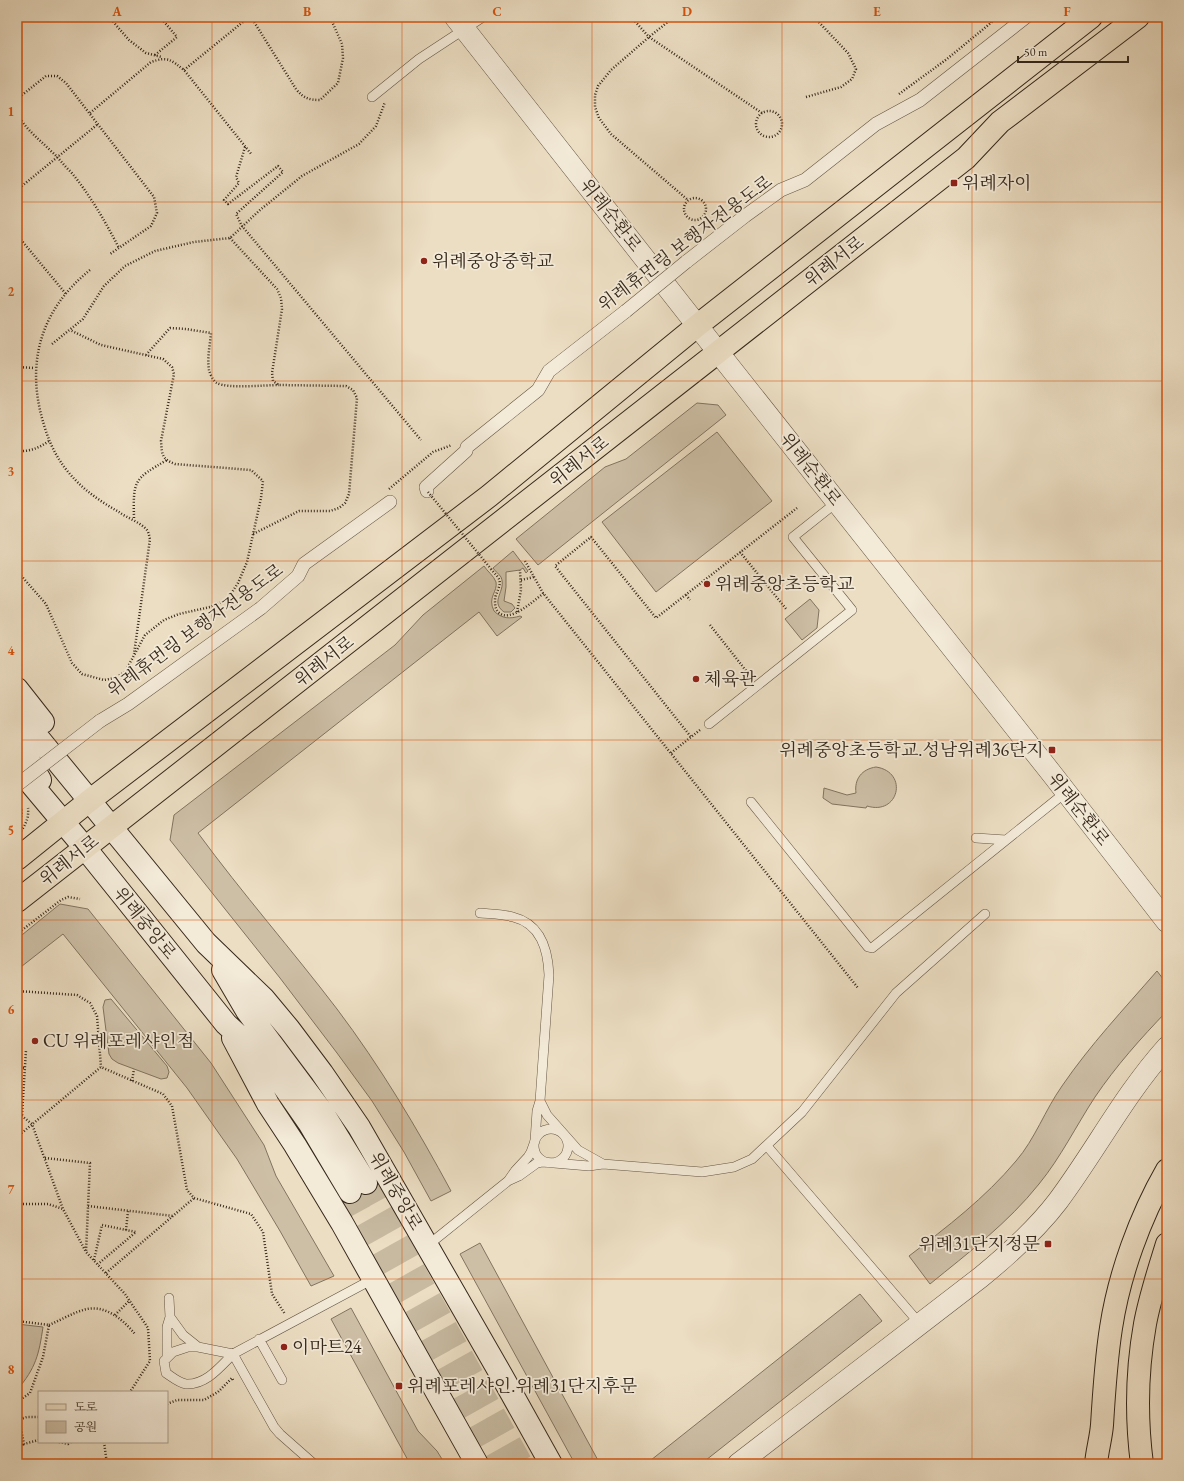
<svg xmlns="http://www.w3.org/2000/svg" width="1184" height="1481" font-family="'EB Garamond','Noto Serif KR',serif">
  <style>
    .green { fill: #cdbfa6; stroke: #817460 }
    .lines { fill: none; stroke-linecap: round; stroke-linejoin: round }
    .secondary-tunnel { stroke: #c7baa1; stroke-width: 22; stroke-dasharray: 22 11; stroke-linecap: butt }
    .service-casing { stroke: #635645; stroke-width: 10 }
    .pedestrian-casing { stroke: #635645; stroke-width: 14 }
    .tertiary-casing { stroke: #635645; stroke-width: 22 }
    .secondary-casing { stroke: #35281b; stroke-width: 24 }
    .primary-casing { stroke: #35281b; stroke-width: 24 }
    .motorway-casing { stroke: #35281b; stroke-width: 24 }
    .path { stroke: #35281b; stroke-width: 2.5; stroke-dasharray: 1 2; stroke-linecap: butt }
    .service { stroke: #f3ead8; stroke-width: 9 }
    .pedestrian { stroke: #f3ead8; stroke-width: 13 }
    .tertiary { stroke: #f3ead8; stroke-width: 21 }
    .secondary { stroke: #f3ead8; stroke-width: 22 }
    .primary { stroke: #ecdec3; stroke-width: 22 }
    .motorway { stroke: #ecdec3; stroke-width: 22 }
    .tram { stroke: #35281b; stroke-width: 1 }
    .pedestrian-bridge-casing { stroke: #635645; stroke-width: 14; stroke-linecap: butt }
    .path-bridge { stroke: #35281b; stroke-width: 2.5; stroke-dasharray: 1 2; stroke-linecap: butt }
    .pedestrian-bridge { stroke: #f3ead8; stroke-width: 13 }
    .grid { fill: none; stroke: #d6540e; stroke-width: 1; stroke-opacity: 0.55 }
    .poi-dot { fill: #8f2418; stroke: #f3ead8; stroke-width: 1.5 }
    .labels { text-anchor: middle; stroke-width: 3.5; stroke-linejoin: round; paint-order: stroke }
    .poi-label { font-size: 18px; fill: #35281b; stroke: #f3ead8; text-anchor: start }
    .street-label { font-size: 18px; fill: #35281b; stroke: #f3ead8 }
    .neatline { fill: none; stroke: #d6540e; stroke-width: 1.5 }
    .grid-label { font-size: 13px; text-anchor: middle; font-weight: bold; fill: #d6540e }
  </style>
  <rect width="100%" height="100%" fill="#ecdec3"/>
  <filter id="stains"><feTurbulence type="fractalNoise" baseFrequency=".005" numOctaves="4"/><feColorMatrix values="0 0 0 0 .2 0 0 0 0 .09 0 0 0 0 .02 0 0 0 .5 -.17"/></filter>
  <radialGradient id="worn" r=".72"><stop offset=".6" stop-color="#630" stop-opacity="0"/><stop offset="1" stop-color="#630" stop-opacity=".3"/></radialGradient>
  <path class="green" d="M697,403L718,405L726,415L538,565L516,539L605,467L626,459Z
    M717,432L772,501L656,592L602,522Z
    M513,551L528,571L526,573L523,568L520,570L506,572V587L504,601L512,604L515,608L511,612H504C489,601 507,591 501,577C499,574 495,571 493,568Z
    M484,566C487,571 494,576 496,582C498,592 487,597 494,611C502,619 510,619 520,616L522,617L497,636L479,612L198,833C242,893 292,950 337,1009C380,1066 417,1128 451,1191L431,1201L404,1152L372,1101L337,1053L280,978L170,840L174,815L395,645L423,615Z
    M810,599L819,610L817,628L802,640L785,619Z
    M876,767C909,772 899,816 867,806L866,808L832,804L823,798L824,788L847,795L856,793C854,779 862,769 876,767Z
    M60,904L88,909L211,1063L264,1145L276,1176L334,1276L311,1286L280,1231L237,1159L187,1088L63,934L17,970V939Z
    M1157,971L1167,984V1011C1141,1038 1116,1066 1095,1097C1076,1126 1061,1157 1039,1184C1008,1223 968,1253 930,1284L909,1256C947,1227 985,1198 1016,1161C1035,1139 1045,1110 1062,1086C1090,1045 1124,1009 1157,971Z
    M111,999L167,1066L169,1072L167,1078L161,1079L118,1063L112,1059L109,1054L103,1007L105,1000Z
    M480,1243L600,1464H575L460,1254Z
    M860,1294L882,1321L701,1464H646Z
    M351,1308L418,1431L437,1451L445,1464H410L331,1319Z
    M17,1324L43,1327C39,1354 36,1368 17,1390Z"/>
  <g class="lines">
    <path class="secondary-tunnel" d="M366,1183L522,1464
      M350,1192L501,1464"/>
    <g class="service-casing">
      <path id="service" d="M372,97L419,59L483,17
        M709,724L852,610L793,537L837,502
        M751,802L868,947L872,948L1066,792
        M976,838L1006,840
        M480,913C491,914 503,914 513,917C541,924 548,949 549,975L540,1101L537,1111L535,1141L531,1152L528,1157L515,1171L508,1181
        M540,1101L547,1115L578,1150L603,1164
        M534 1146a17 17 0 1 1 34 0a17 17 0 1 1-34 0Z
        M767,1146L920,1324
        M427,1246L508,1181L519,1176L537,1163L542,1162L589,1166L603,1164L702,1172L734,1167L752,1159L802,1112L896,993L985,914
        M170,1317L183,1335L198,1347
        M259,1339L282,1380
        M188,1347H198L233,1354C220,1367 206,1385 186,1384C179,1383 172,1377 166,1373L164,1361L173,1352Z
        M167,1358V1327L170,1317L169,1298
        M314,1464L280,1434L274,1427L233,1354L373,1279"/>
    </g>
    <g class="pedestrian-casing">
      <path id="pedestrian" d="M686,262L745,216L781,190L805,180L876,124L920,100L1026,17
        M427,491L426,487L466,451L467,447L538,390L549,371L626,311
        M100,721L128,704L261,608L298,576L304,564L390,502"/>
    </g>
    <g class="tertiary-casing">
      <path id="tertiary" d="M455,17L718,352L1052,774L1167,922
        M738,1464L981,1277C1009,1254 1036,1230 1058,1201C1096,1150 1124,1095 1167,1047"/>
    </g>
    <g class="secondary-casing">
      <path id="secondary" d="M17,689L43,722
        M17,712L206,943L264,999L289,1029L322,1073L359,1127L503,1378L551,1464
        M17,740L40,780
        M17,767L85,848L226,1024L266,1061L309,1123L350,1192
        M223,970L247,1011L323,1113L366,1183
        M233,1038L268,1104L295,1145L342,1223L477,1464"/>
    </g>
    <g class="primary-casing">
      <path id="primary" d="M17,859L89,801L489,496L698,325L1091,17
        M17,901L966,158L1000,122L1138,17"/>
    </g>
    <g class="motorway-casing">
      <path id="motorway" d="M1096,1464C1097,1451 1101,1438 1102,1425C1104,1392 1106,1360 1111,1328C1119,1275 1140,1217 1167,1170
        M1142,1464C1136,1418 1137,1369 1145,1324C1150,1297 1159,1270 1167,1244"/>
    </g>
    <path class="path" d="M109,17L129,40L146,53L162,57
      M251,17L296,89C303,98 309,100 320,100L338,83L343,58L342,44L330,17
      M631,17L649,37L762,113
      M674,17L649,37L611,70L598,86L595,95V107L599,118L611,134L688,200
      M987,17L992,23
      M155,55L177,37L160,17
      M184,70L249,17
      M899,94L947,59L998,17
      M806,97L841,87L852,79L856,69L848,53L814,17
      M17,99L46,76H57L66,83L154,197L157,213L151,226L110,254
      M756 124a13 13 0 1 1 26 0a13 13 0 1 1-26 0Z
      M17,113C25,129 39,139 52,152C59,158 64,166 71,172C90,195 105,221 119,248
      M90,113L151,62C168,56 171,60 184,70L252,155
      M245,147L236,177L239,183L224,200L228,204L278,166L283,172L236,214L242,226L421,440
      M17,190L98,124
      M684 209a11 11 0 1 1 22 0a11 11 0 1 1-22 0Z
      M17,235L66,294
      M230,238L277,289L281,298L282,309L272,373L273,381L279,385L346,386L353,390L357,398L349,494L345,503L339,508L330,511H299L253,534
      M90,270C40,310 25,364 44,425C52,452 64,471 86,490C96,498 108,506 119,512C127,518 140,522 147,530C149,533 149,536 150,539L134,654
      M52,344L83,319L104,286L125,266L155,251L194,242L230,238L260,210L302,176L359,144L376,126L385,102
      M146,355L170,328L186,329L211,333C210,345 207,358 209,370C210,374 213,381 217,383C228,389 265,385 279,385
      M17,367L35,368
      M17,451C29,452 39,448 49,441
      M389,489L433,452L452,445
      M134,518C133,480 134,479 167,460
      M740,552L787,610
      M525,561L543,593L858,988
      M491,569C493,572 497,575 499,579C502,586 495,593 495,600C495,604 495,608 498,612C510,624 534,600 544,593
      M17,571L46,604L72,663L82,674L104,680L115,678L125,672L145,635L164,620L179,614L210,607L227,600L238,583L247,562L261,498L263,481L251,470L175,464C162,459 162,455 161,441L174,374L172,367L163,359L101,345L70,330
      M521,580L534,577
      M756,591L758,574
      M686,595L690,600
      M517,612L521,590L520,570
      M710,625L751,677
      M700,730L691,737L555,566L591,537L656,618L797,508
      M671,753L691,737
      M17,802L22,811L20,825
      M21,831C26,824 29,817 28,808
      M17,934L61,900L68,897L80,899
      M17,991L77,995L90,1003L97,1016L101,1067
      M98,1033L107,1034
      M17,1067L25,1068
      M132,1081L134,1069
      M17,1112L32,1124L63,1209L86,1252L125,1294L148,1328L150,1361L130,1392
      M22,1115L26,1050
      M17,1137L101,1067L163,1094L172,1106L187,1190L194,1198L251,1214L263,1232L272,1294L285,1314
      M45,1158L90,1163L86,1252
      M17,1204H48L63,1209
      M88,1206L173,1216
      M126,1230L128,1211
      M94,1260L102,1225L136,1232L98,1264
      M106,1273L194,1198
      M115,1315L130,1300
      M17,1321L49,1325L43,1357L30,1393L17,1402
      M49,1325C61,1320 74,1312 87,1309C107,1305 124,1321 135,1334
      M167,1404L177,1400H204L218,1392L232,1378L233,1380
      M17,1420L27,1417H39
      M19,1420L24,1444L39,1440
      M59,1442L68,1444L71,1442
      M104,1442L107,1464
      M17,1448L24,1444"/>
    <use href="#service" class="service"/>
    <use href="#pedestrian" class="pedestrian"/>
    <use href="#tertiary" class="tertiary"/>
    <use href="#secondary" class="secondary"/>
    <use href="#primary" class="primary"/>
    <use href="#motorway" class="motorway"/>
    <path class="tram" d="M1166,17L1167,18"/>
    <g class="pedestrian-bridge-casing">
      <path id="pedestrian-bridge" d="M626,311L686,262
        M17,785L100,721"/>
    </g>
    <path class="path-bridge" d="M428,492L491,569"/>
    <use href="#pedestrian-bridge" class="pedestrian-bridge"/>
  </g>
  <path class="grid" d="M212,17V1464M402,17V1464M592,17V1464M782,17V1464M972,17V1464M17,202H1167M17,381H1167M17,561H1167M17,740H1167M17,920H1167M17,1100H1167M17,1279H1167"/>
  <g class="poi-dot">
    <rect x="950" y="179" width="8" height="8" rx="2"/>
    <circle cx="424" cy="261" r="4"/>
    <circle cx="707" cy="584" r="4"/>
    <circle cx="696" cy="679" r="4"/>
    <rect x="1048" y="746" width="8" height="8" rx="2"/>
    <circle cx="35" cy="1041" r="4"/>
    <rect x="1044" y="1240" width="8" height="8" rx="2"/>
    <circle cx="284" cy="1347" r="4"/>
    <rect x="395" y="1382" width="8" height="8" rx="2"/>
  </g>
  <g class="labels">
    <g class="poi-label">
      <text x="962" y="189">위례자이</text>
      <text x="432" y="267">위례중앙중학교</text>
      <text x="715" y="590">위례중앙초등학교</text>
      <text x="704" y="685">체육관</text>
      <text x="1044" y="756" text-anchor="end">위례중앙초등학교.성남위례36단지</text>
      <text x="43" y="1047">CU 위례포레샤인점</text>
      <text x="1040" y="1250" text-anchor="end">위례31단지정문</text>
      <text x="292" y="1353">이마트24</text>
      <text x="407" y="1392">위례포레샤인.위례31단지후문</text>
    </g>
    <g class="street-label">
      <text transform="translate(611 215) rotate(52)" y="6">위례순환로</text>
      <text transform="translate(685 243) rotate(-37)" y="6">위례휴먼링 보행자전용도로</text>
      <text transform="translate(834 261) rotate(-38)" y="6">위례서로</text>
      <text transform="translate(579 461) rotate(-38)" y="6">위례서로</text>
      <text transform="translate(811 469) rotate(52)" y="6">위례순환로</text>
      <text transform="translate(195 630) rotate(-36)" y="6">위례휴먼링 보행자전용도로</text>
      <text transform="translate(324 661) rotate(-38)" y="6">위례서로</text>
      <text transform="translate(1079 809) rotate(52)" y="6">위례순환로</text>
      <text transform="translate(69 860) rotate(-38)" y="6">위례서로</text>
      <text transform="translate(145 923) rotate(51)" y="6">위례중앙로</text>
      <text transform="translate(396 1191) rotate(60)" y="6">위례중앙로</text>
    </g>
  </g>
  <rect width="1184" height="1481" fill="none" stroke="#ecdec3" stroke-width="44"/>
  <rect x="38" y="1391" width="130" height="52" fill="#f3ead8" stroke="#a79c8c"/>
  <rect x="46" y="1404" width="20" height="6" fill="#ecdec3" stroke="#a79c8c"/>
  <text x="74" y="1411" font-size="12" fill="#35281b">도로</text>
  <rect x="46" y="1421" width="20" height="12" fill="#cdbfa6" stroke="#a79c8c"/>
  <text x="74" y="1431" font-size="12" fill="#35281b">공원</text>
  <path d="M1018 56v6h110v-6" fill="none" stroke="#35281b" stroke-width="2"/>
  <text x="1024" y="56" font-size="12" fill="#35281b" stroke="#f3ead8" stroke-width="3" paint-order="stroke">50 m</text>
  <rect x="22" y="22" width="1140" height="1437" class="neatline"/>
  <g class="grid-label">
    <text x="117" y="16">A</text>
    <text x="307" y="16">B</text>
    <text x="497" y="16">C</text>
    <text x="687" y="16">D</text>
    <text x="877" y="16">E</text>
    <text x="1067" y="16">F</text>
    <text x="11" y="116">1</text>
    <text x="11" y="296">2</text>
    <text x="11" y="476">3</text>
    <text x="11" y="655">4</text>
    <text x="11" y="835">5</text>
    <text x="11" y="1014">6</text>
    <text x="11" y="1194">7</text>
    <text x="11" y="1374">8</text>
  </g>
  <rect width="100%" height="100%" filter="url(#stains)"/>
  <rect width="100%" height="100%" fill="url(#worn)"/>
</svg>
